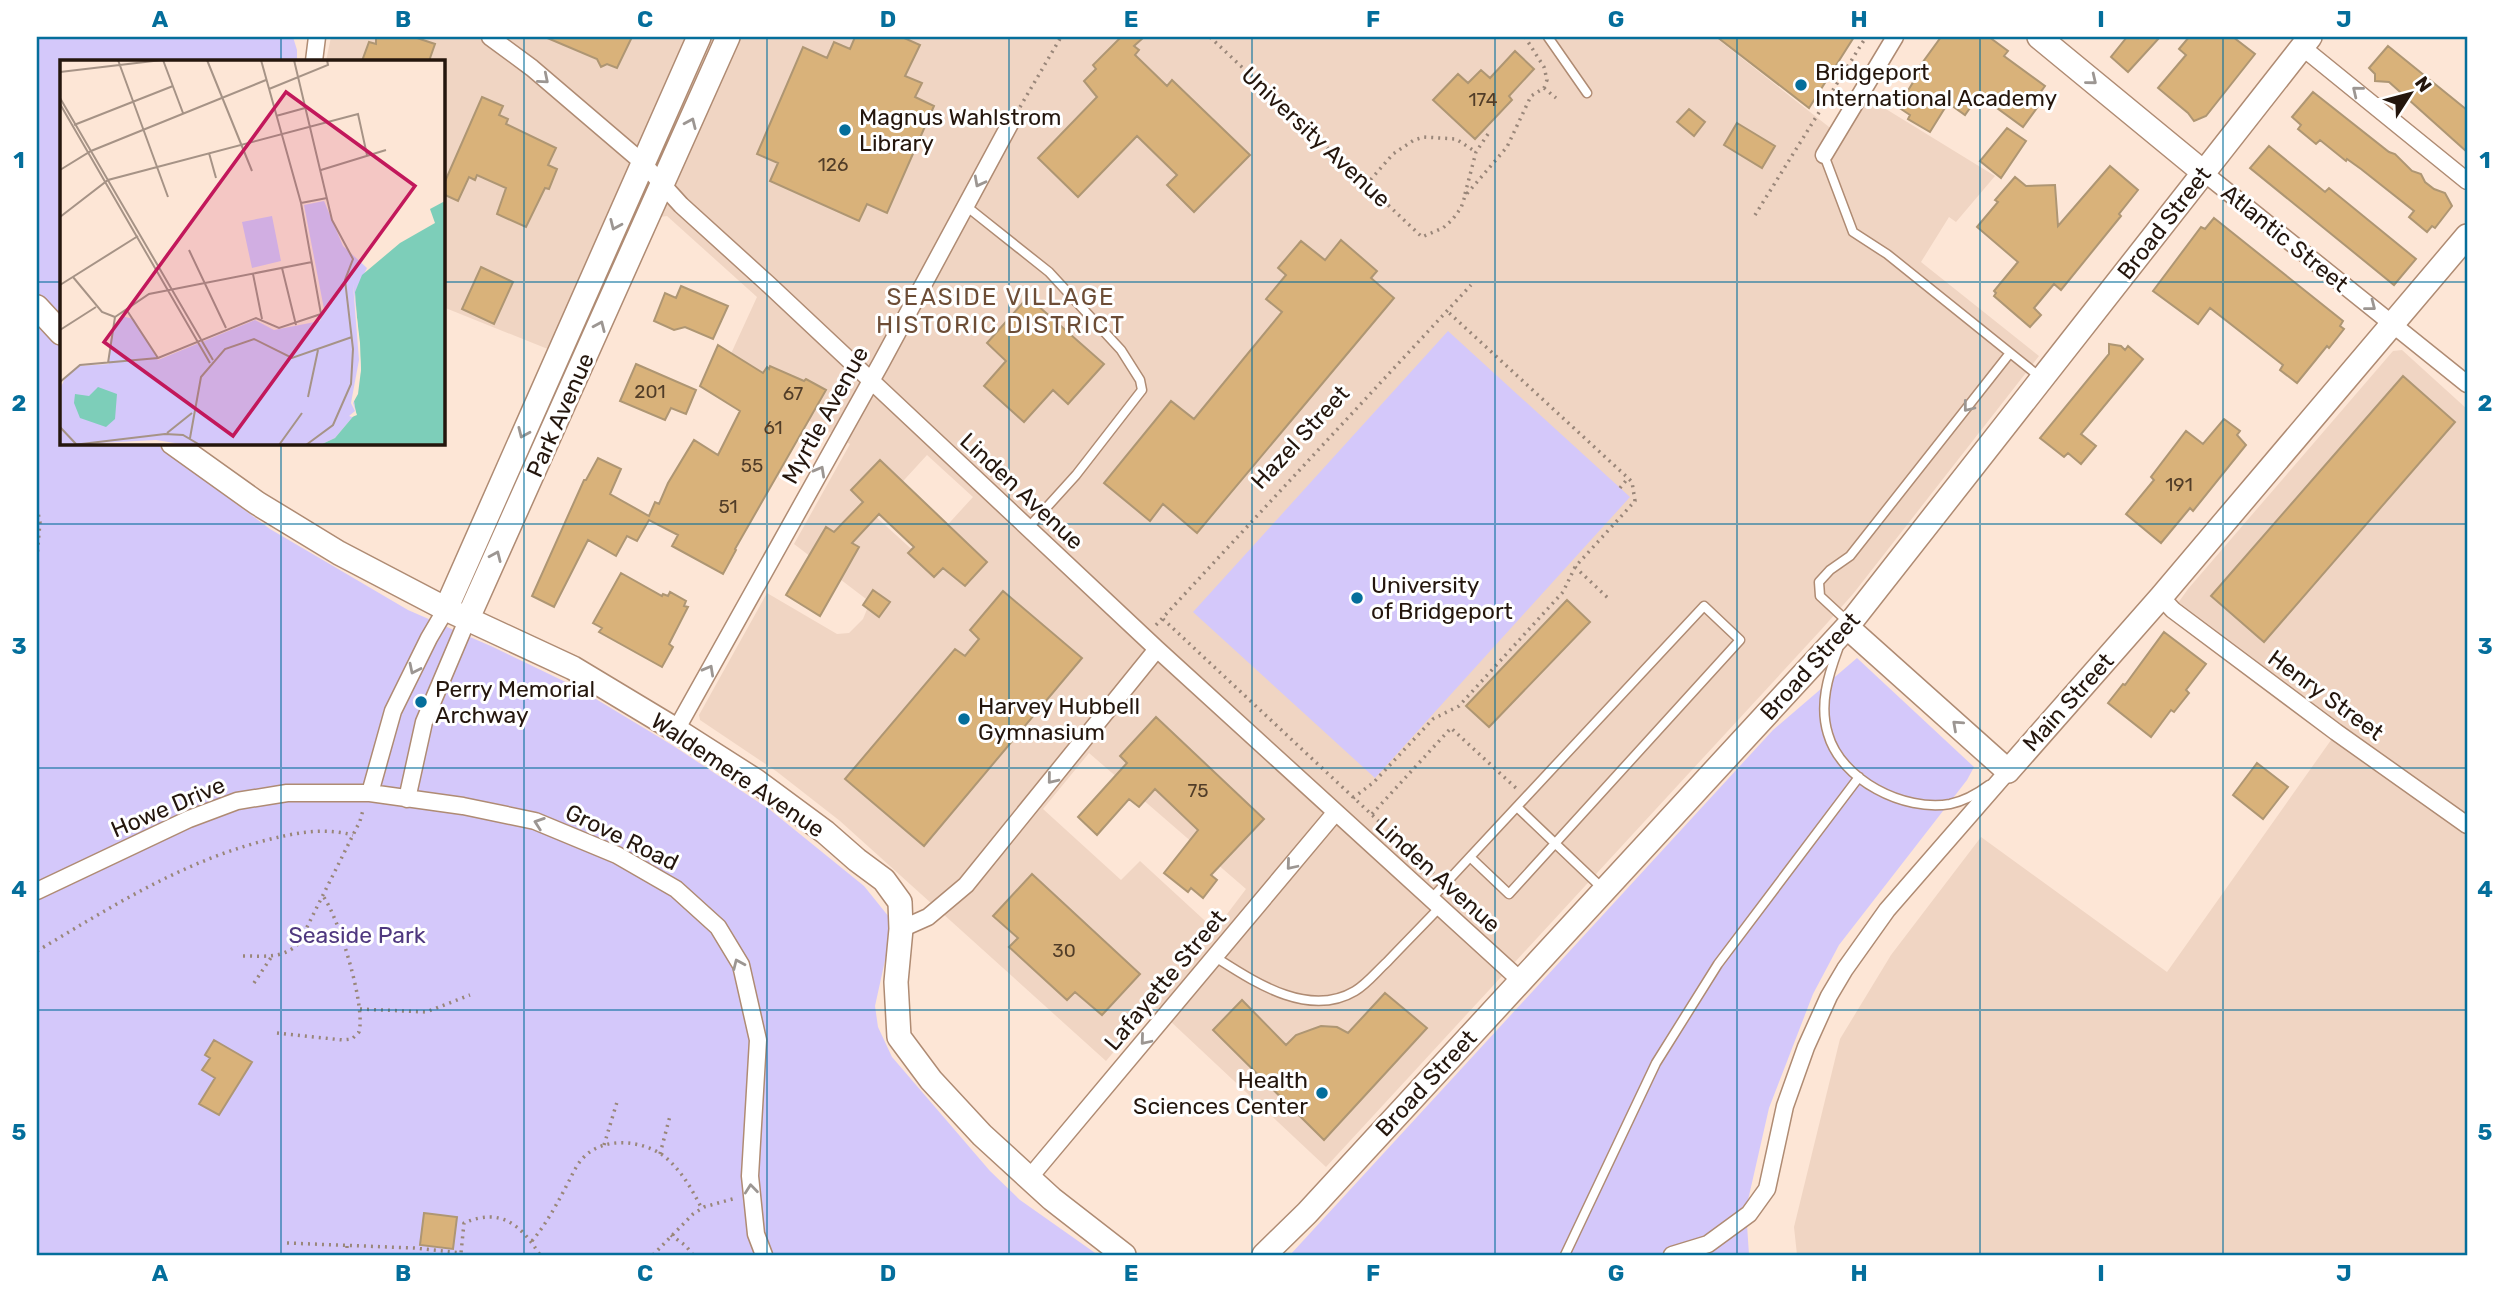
<svg xmlns="http://www.w3.org/2000/svg" width="2504" height="1292" font-family="Rubik,sans-serif">
  <style>
    .built { fill: #f0d5c3; fill-rule: evenodd }
    .green { fill: #d4c8fa }
    .building { fill: #d9b27a; stroke: #ae9673; stroke-width: 2 }
    .lines { fill: none; stroke-linecap: round; stroke-linejoin: round }
    .lane-casing { stroke: #af8b73; stroke-width: 11 }
    .street-casing { stroke: #af8b73; stroke-width: 19 }
    .secondary-casing { stroke: #af8b73; stroke-width: 26 }
    .path { stroke: #998679; stroke-width: 3.5; stroke-dasharray: 2 5; stroke-linecap: butt }
    .lane { stroke: #fff; stroke-width: 8 }
    .street { stroke: #fff; stroke-width: 16 }
    .secondary { stroke: #fff; stroke-width: 23 }
    .oneway { stroke: #9c9692 }
    .grid { fill: none; stroke: #046e9b; stroke-width: 2; stroke-opacity: 0.55 }
    .poi-dot { fill: #046e9b; stroke: #fff; stroke-width: 2.5 }
    .labels { text-anchor: middle; stroke-width: 6; stroke-linejoin: round; paint-order: stroke }
    .number-label { font-size: 19px; fill: #513d28 }
    .poi-label { font-size: 23px; fill: #24160d; stroke: #fff; text-anchor: start }
    .street-label { font-size: 23px; fill: #24160d; stroke: #fff }
    .park-label { font-size: 23px; fill: #4f387f; stroke: #fff }
    .neighbourhood-label { font-size: 24px; letter-spacing: 2px; fill: #6d4d36; stroke: #fff }
    .inset-road { fill: none; stroke: #a69386; stroke-width: 2 }
    .view { fill: #c2185b; fill-opacity: 0.15; stroke: #c2185b; stroke-width: 3.5 }
    .inset-edge { fill: none; stroke: #24160d; stroke-width: 3.5 }
    .neatline { fill: none; stroke: #046e9b; stroke-width: 2.5 }
    .grid-label { font-size: 23px; text-anchor: middle; font-weight: bold; fill: #046e9b }
  </style>
  <rect width="100%" height="100%" fill="#fde6d6"/>
  <path class="built" d="M331,37H1715L1843,138L1868,98L1995,176L1956,222L1949,217L1921,262L2039,356L1853,594L1820,631L1326,1167L1153,1005L1106,1061L840,821L776,771L700,720L699,715L767,593L837,634L849,633L863,619L870,602L794,544L850,444L723,371L757,297L667,216L660,217L590,366L443,307V61H326ZM927,455L973,497L919,556L873,514ZM1089,753L1246,889L1215,930L1140,861L1121,880L1043,809Z
    M2402,350L2467,409V1255H1797L1794,1227L1840,1039L1891,955L1981,837L2167,972L2336,733L2173,610L2188,589L2393,351Z"/>
  <path class="green" d="M37,37H293L297,50V61H61V443H155L270,529L408,610L493,647L576,687L672,745L769,809L864,886L889,917L891,933L875,1006L878,1027L892,1057L990,1171L1020,1200L1098,1255H37Z
    M1448,331L1630,497L1375,778L1193,612Z
    M1857,658L1974,767L1967,780L1839,945L1813,994L1769,1108L1746,1209L1749,1255H1290L1773,730Z"/>
  <path class="building" d="M376,37H414L435,44L429,61H362L369,42L376,44Z
    M545,37H632L617,68L607,64L601,67L597,59Z
    M855,37H902L920,45L905,76L922,83L915,97L934,106L887,213L867,204L859,221L770,181L778,163L757,154L803,47L827,58L834,42L850,49Z
    M1121,37H1144L1134,46L1139,50L1135,55L1167,86L1172,80L1250,155L1194,212L1167,185L1177,175L1137,136L1078,197L1038,158L1097,97L1084,81L1096,69L1093,65Z
    M1717,37H1854L1809,108Z
    M1941,37H1989L2008,51L2004,56L2045,86L2037,97L2042,101L2023,127L1979,95L1965,115L1948,103L1930,132L1908,119L1910,115L1898,107L1915,79L1912,77Z
    M2127,37H2160L2128,72L2111,57Z
    M2189,37H2233L2255,54L2206,116L2194,121L2188,113L2158,88L2186,55L2179,49Z
    M2388,46L2467,110V152L2389,82L2375,81V74L2369,68Z
    M1515,51L1534,69L1509,96L1512,100L1475,139L1433,100L1458,74L1468,83L1481,70L1490,78Z
    M2313,92L2389,152L2395,154L2412,171L2421,174L2425,182L2434,189L2445,193L2452,206L2435,228L2432,226L2427,232L2409,217L2414,211L2361,169L2347,159L2346,161L2320,140L2316,144L2298,129L2301,125L2292,117Z
    M482,97L503,106L499,115L508,119L506,124L556,148L548,165L557,169L549,189L545,188L526,227L497,214L506,188L477,175L475,180L469,177L458,201L443,194V186Z
    M1689,109L1705,122L1694,136L1677,122Z
    M1737,123L1775,146L1762,168L1724,145Z
    M2007,128L2026,141L2001,178L1980,161Z
    M2269,146L2325,192L2329,188L2416,259L2394,285L2250,168Z
    M2110,166L2138,190L2119,214L2121,216L2061,290L2054,284L2034,308L2041,315L2030,327L1994,296L1996,293L1994,291L2018,262L1977,227L1998,202L1995,200L2015,177L2026,186L2055,185L2058,226Z
    M2214,218L2343,321L2340,326L2344,329L2329,348L2327,346L2297,383L2280,370L2283,365L2210,308L2198,324L2153,291L2201,227L2205,229Z
    M1341,240L1377,271L1371,278L1394,298L1197,533L1163,504L1150,521L1104,483L1171,401L1194,419L1282,312L1266,299L1286,275L1278,268L1301,241L1325,260Z
    M481,267L513,282L494,324L462,309Z
    M681,286L728,306L713,339L685,327L674,330L654,321L665,293L676,298Z
    M1028,297L1104,364L1068,404L1053,390L1024,422L984,386L1006,361L987,343Z
    M2109,344L2121,346L2125,350L2128,346L2143,359L2081,434L2096,446L2081,464L2068,453L2064,457L2040,438L2109,354Z
    M718,345L763,373L767,367L769,369L770,366L804,381L806,379L826,390L735,549L736,550L723,574L672,546L678,535L649,520L637,541L627,536L616,556L588,540L554,607L532,596L584,480H586L598,458L621,469L610,494L649,516L655,502L659,504L668,483L694,440L718,455L740,411L700,386Z
    M636,364L696,390L686,414L671,408L665,420L620,401Z
    M2403,376L2455,422L2264,642L2211,596Z
    M2224,419L2240,431L2237,435L2246,445L2193,511L2190,508L2161,543L2126,514L2154,480L2151,477L2186,431L2203,444Z
    M880,460L987,562L965,586L943,568L934,577L908,553L914,547L879,514L852,543L859,547L820,616L786,595L826,527L834,532L863,502L851,490Z
    M621,573L662,596L663,594L668,596L670,592L686,601L684,606L688,607L669,644L673,647L662,667L599,632L602,628L593,623Z
    M873,590L890,602L879,617L863,605Z
    M1003,591L1082,658L924,846L845,779L955,649L965,656L979,639L970,630Z
    M1567,600L1590,622L1489,727L1466,706Z
    M2164,632L2206,664L2186,690L2189,693L2174,712L2171,710L2151,737L2108,703L2123,684L2125,685Z
    M1156,717L1264,819L1211,875L1217,880L1203,898L1191,888L1188,892L1164,873L1198,830L1155,789L1139,807L1129,799L1097,835L1078,817L1127,763L1120,756Z
    M2257,763L2288,787L2263,819L2233,795Z
    M1032,874L1140,974L1102,1015L1075,992L1067,1000L1009,947L1018,938L993,916Z
    M1385,993L1427,1028L1324,1140L1213,1030L1242,1000L1286,1045L1296,1035L1321,1026L1337,1027L1348,1033Z
    M214,1040L252,1062L219,1115L199,1104L215,1078L202,1070L210,1058L205,1055Z
    M424,1213L457,1217L453,1249L420,1245Z"/>
  <g class="lines">
    <g class="lane-casing">
      <path id="lane" d="M1548,37L1587,93
        M1824,155L1853,232L1887,254L2040,377
        M966,206L1049,272L1121,350L1140,380L1142,390L1076,475L1028,528
        M1704,606L1740,640L1509,894L1470,857Z
        M1847,621L1820,596L1819,582L1830,570L1850,556L2010,353
        M1838,649C1828,676 1819,705 1828,734C1841,780 1904,812 1950,804C1964,801 1977,794 1989,785
        M1517,807L1602,888
        M1431,899L1470,857
        M1215,957C1253,981 1308,1019 1355,991C1367,984 1377,971 1387,962C1404,944 1422,926 1440,907
        M1565,1255L1656,1063L1718,964L1859,777"/>
    </g>
    <g class="street-casing">
      <path id="street" d="M490,37L532,68L642,162L681,205L767,283L1157,649L1520,980
        M2302,47L2467,181
        M314,61L317,37
        M1824,155L1895,37
        M2203,172L2467,384
        M2161,597L2173,610L2336,732L2467,825
        M676,730L881,363L1011,122
        M370,793L393,711L429,638L446,609
        M407,799L424,722L468,618
        M37,891L189,819L237,801L287,793H370L463,806L535,821L617,855L676,889L718,927L741,965L758,1040L750,1176L756,1234L764,1255
        M901,929L928,917L966,885L1157,649
        M1030,1177L1335,813
        M1672,1255L1708,1244L1749,1214L1767,1189L1785,1106L1806,1047L1829,996L1845,969L1887,910L2008,771"/>
    </g>
    <g class="secondary-casing">
      <path id="secondary" d="M2039,37L2203,172
        M37,307L61,333
        M173,443L257,503L339,553L446,609L573,668L676,730L756,781L825,832L857,860L884,880L900,902L901,929L896,982L899,1037L931,1080L982,1135L1052,1199L1124,1255
        M446,609L699,37
        M468,618L728,37
        M1847,627L2008,771L2161,597L2467,236
        M1264,1255L1307,1213L1847,627L2310,37"/>
    </g>
    <path class="path" d="M1210,37L1422,237L1443,228L1452,220L1461,208L1465,196L1507,147L1531,96L1544,88L1547,80L1544,67L1525,37
      M1544,88L1556,98
      M1020,107L1061,37
      M1366,185L1393,154L1414,140L1424,137L1456,139L1476,152
      M1465,194L1476,152L1490,131
      M1755,215L1866,37
      M1620,488L1628,478
      M37,508L40,522L37,558
      M1575,567L1609,599
      M1163,619L1434,873
      M1156,625L1471,285
      M1353,798L1374,782L1433,719L1459,706L1563,592L1575,567L1635,501L1632,482L1628,478L1447,311
      M1372,814L1451,728L1517,789
      M1455,893L1475,912
      M37,951C111,907 180,863 263,841C294,833 322,827 353,835
      M243,956C264,956 284,959 299,943L360,821L363,810
      M254,983L272,956
      M360,1009L426,1012L470,995
      M277,1033L343,1040L352,1039L359,1032C366,1006 339,918 323,896
      M604,1145L617,1102
      M660,1154L670,1116
      M671,1235L686,1246L693,1255
      M532,1241C547,1223 558,1202 569,1181C573,1173 577,1164 583,1158C603,1136 642,1140 664,1156C681,1170 692,1189 702,1209
      M287,1243L414,1248L461,1253L464,1223C501,1207 521,1225 540,1255
      M347,1255V1245
      M653,1255L693,1214L704,1207L736,1198"/>
    <use href="#lane" class="lane"/>
    <use href="#street" class="street"/>
    <use href="#secondary" class="secondary"/>
  </g>
  <defs><path id="oneway-chevron" d="M-2-3.5L2.5 0L-2 3.5" fill="none" stroke-width="1.6" stroke-linecap="round" stroke-linejoin="round" transform="scale(1.75)"/></defs>
  <g class="oneway">
    <use href="#oneway-chevron" transform="translate(544 79) rotate(40)"/>
    <use href="#oneway-chevron" transform="translate(2092 80) rotate(39)"/>
    <use href="#oneway-chevron" transform="translate(2357 91) rotate(-141)"/>
    <use href="#oneway-chevron" transform="translate(691 123) rotate(-66)"/>
    <use href="#oneway-chevron" transform="translate(979 182) rotate(118)"/>
    <use href="#oneway-chevron" transform="translate(615 225) rotate(114)"/>
    <use href="#oneway-chevron" transform="translate(2371 306) rotate(38)"/>
    <use href="#oneway-chevron" transform="translate(600 326) rotate(-66)"/>
    <use href="#oneway-chevron" transform="translate(1968 407) rotate(128)"/>
    <use href="#oneway-chevron" transform="translate(523 433) rotate(114)"/>
    <use href="#oneway-chevron" transform="translate(820 471) rotate(-61)"/>
    <use href="#oneway-chevron" transform="translate(496 556) rotate(-66)"/>
    <use href="#oneway-chevron" transform="translate(414 669) rotate(116)"/>
    <use href="#oneway-chevron" transform="translate(709 670) rotate(-61)"/>
    <use href="#oneway-chevron" transform="translate(1957 725) rotate(-138)"/>
    <use href="#oneway-chevron" transform="translate(1052 779) rotate(129)"/>
    <use href="#oneway-chevron" transform="translate(539 823) rotate(-161)"/>
    <use href="#oneway-chevron" transform="translate(1291 865) rotate(130)"/>
    <use href="#oneway-chevron" transform="translate(738 964) rotate(-114)"/>
    <use href="#oneway-chevron" transform="translate(1145 1040) rotate(130)"/>
    <use href="#oneway-chevron" transform="translate(751 1189) rotate(-96)"/>
  </g>
  <path class="grid" d="M281,37V61M524,37V1255M767,37V1255M1009,37V1255M1252,37V1255M1495,37V1255M1737,37V1255M1980,37V1255M2223,37V1255M37,282H61M443,282H2467M281,443V1255M37,524H2467M37,768H2467M37,1010H2467"/>
  <g class="poi-dot">
    <circle cx="1801" cy="85" r="7"/>
    <circle cx="845" cy="130" r="7"/>
    <circle cx="1357" cy="598" r="7"/>
    <circle cx="421" cy="702" r="7"/>
    <circle cx="964" cy="719" r="7"/>
    <circle cx="1322" cy="1093" r="7"/>
  </g>
  <g class="labels">
    <g class="number-label">
      <text x="1483" y="106">174</text>
      <text x="833" y="171">126</text>
      <text x="650" y="398">201</text>
      <text x="793" y="400">67</text>
      <text x="773" y="434">61</text>
      <text x="752" y="472">55</text>
      <text x="2179" y="491">191</text>
      <text x="728" y="513">51</text>
      <text x="1198" y="797">75</text>
      <text x="1064" y="957">30</text>
    </g>
    <g class="poi-label">
      <text x="1815" y="80">Bridgeport<tspan x="1815" dy="26">International Academy</tspan></text>
      <text x="859" y="125">Magnus Wahlstrom<tspan x="859" dy="26">Library</tspan></text>
      <text x="1371" y="593">University<tspan x="1371" dy="26">of Bridgeport</tspan></text>
      <text x="435" y="697">Perry Memorial<tspan x="435" dy="26">Archway</tspan></text>
      <text x="978" y="714">Harvey Hubbell<tspan x="978" dy="26">Gymnasium</tspan></text>
      <text x="1308" y="1088" text-anchor="end">Health<tspan x="1308" dy="26">Sciences Center</tspan></text>
    </g>
    <g class="street-label">
      <text transform="translate(1316 137) rotate(43)" y="8">University Avenue</text>
      <text transform="translate(2164 223) rotate(-52)" y="8">Broad Street</text>
      <text transform="translate(2285 238) rotate(39)" y="8">Atlantic Street</text>
      <text transform="translate(560 415) rotate(-66)" y="8">Park Avenue</text>
      <text transform="translate(825 415) rotate(-61)" y="8">Myrtle Avenue</text>
      <text transform="translate(1300 437) rotate(-47)" y="8">Hazel Street</text>
      <text transform="translate(1022 491) rotate(43)" y="8">Linden Avenue</text>
      <text transform="translate(1810 666) rotate(-48)" y="8">Broad Street</text>
      <text transform="translate(2326 695) rotate(36)" y="8">Henry Street</text>
      <text transform="translate(2068 702) rotate(-48)" y="8">Main Street</text>
      <text transform="translate(738 775) rotate(34)" y="8">Waldemere Avenue</text>
      <text transform="translate(168 807) rotate(-23)" y="8">Howe Drive</text>
      <text transform="translate(622 837) rotate(26)" y="8">Grove Road</text>
      <text transform="translate(1438 875) rotate(42)" y="8">Linden Avenue</text>
      <text transform="translate(1165 980) rotate(-50)" y="8">Lafayette Street</text>
      <text transform="translate(1426 1083) rotate(-47)" y="8">Broad Street</text>
    </g>
    <g class="park-label">
      <text x="357" y="943">Seaside Park</text>
    </g>
    <g class="neighbourhood-label">
      <text x="1001" y="305">SEASIDE VILLAGE<tspan x="1001" dy="28">HISTORIC DISTRICT</tspan></text>
    </g>
  </g>
  <g transform="translate(60 60)">
    <rect width="385" height="385" fill="#fde6d6"/>
    <path d="M264,141L283,186L307,208L295,232L301,309L294,341L296,353L275,378L260,385H127L96,380L0,385V329L5,318L20,306L49,304L50,280L61,256L74,259L98,300L195,260L214,270L260,261L264,249L244,145ZM212,156L221,201L192,208L182,162Z" fill="#d4c8fa"/>
    <path d="M385,141V385H260L275,378L296,353L294,341L301,309L295,232L302,215L340,183L375,163L370,149ZM38,327L57,334L55,359L46,367L20,358L14,343L15,334L29,336Z" fill="#7dceb9"/>
    <path d="M293,224L300,283L301,310L298,334L293,343L297,355L292,357L289,356L295,351L291,343L299,300Z" fill="#fde6d6"/>
    <path class="inset-road" d="M58,0L108,137M103,0L123,53M147,0L192,111M234,0L272,160L293,199L285,220L293,289L291,324L273,365L246,385M0,12L102,0M209,29L268,5L267,0M0,38L153,300M0,44L150,303M216,56L245,48M14,65L113,26M149,93L156,118M0,110L31,91L206,20M261,110L326,90M241,143L267,138M0,157L48,120L298,54L307,95M129,190L166,268M222,208L236,265M193,214L202,259M13,217L42,252L55,257M0,225L78,176M66,249L98,298M55,257L89,234L252,202M0,270L36,247M48,303L55,257M0,322L20,305L98,298L196,258L219,268L261,254L241,143L201,0M248,337L258,290M0,367L16,384M107,373L132,353M130,378L141,317L165,289L194,279L232,298L292,277M13,385L105,374L123,375L140,385M219,385L242,353"/>
    <path class="view" d="M226,32L355,126L173,376L44,282Z"/>
    <rect width="385" height="385" class="inset-edge"/>
  </g>
  <rect width="2504" height="1292" fill="none" stroke="#ffffff" stroke-width="77"/>
  <g transform="translate(2410 94) rotate(54)" stroke="#ffffff" stroke-width="5" paint-order="stroke">
  <path d="M0-5L12 26L0 18L-12 26Z" fill="#24160d"/>
  <text y="-10" font-size="19" font-weight="bold" text-anchor="middle" fill="#24160d">N</text>
  </g>
  <rect x="38" y="38" width="2428" height="1216" class="neatline"/>
  <g class="grid-label">
    <text x="160" y="27">A</text>
    <text x="403" y="27">B</text>
    <text x="645" y="27">C</text>
    <text x="888" y="27">D</text>
    <text x="1131" y="27">E</text>
    <text x="1373" y="27">F</text>
    <text x="1616" y="27">G</text>
    <text x="1859" y="27">H</text>
    <text x="2101" y="27">I</text>
    <text x="2344" y="27">J</text>
    <text x="19" y="168">1</text>
    <text x="2485" y="168">1</text>
    <text x="19" y="411">2</text>
    <text x="2485" y="411">2</text>
    <text x="19" y="654">3</text>
    <text x="2485" y="654">3</text>
    <text x="19" y="897">4</text>
    <text x="2485" y="897">4</text>
    <text x="19" y="1140">5</text>
    <text x="2485" y="1140">5</text>
    <text x="160" y="1281">A</text>
    <text x="403" y="1281">B</text>
    <text x="645" y="1281">C</text>
    <text x="888" y="1281">D</text>
    <text x="1131" y="1281">E</text>
    <text x="1373" y="1281">F</text>
    <text x="1616" y="1281">G</text>
    <text x="1859" y="1281">H</text>
    <text x="2101" y="1281">I</text>
    <text x="2344" y="1281">J</text>
  </g>
</svg>
